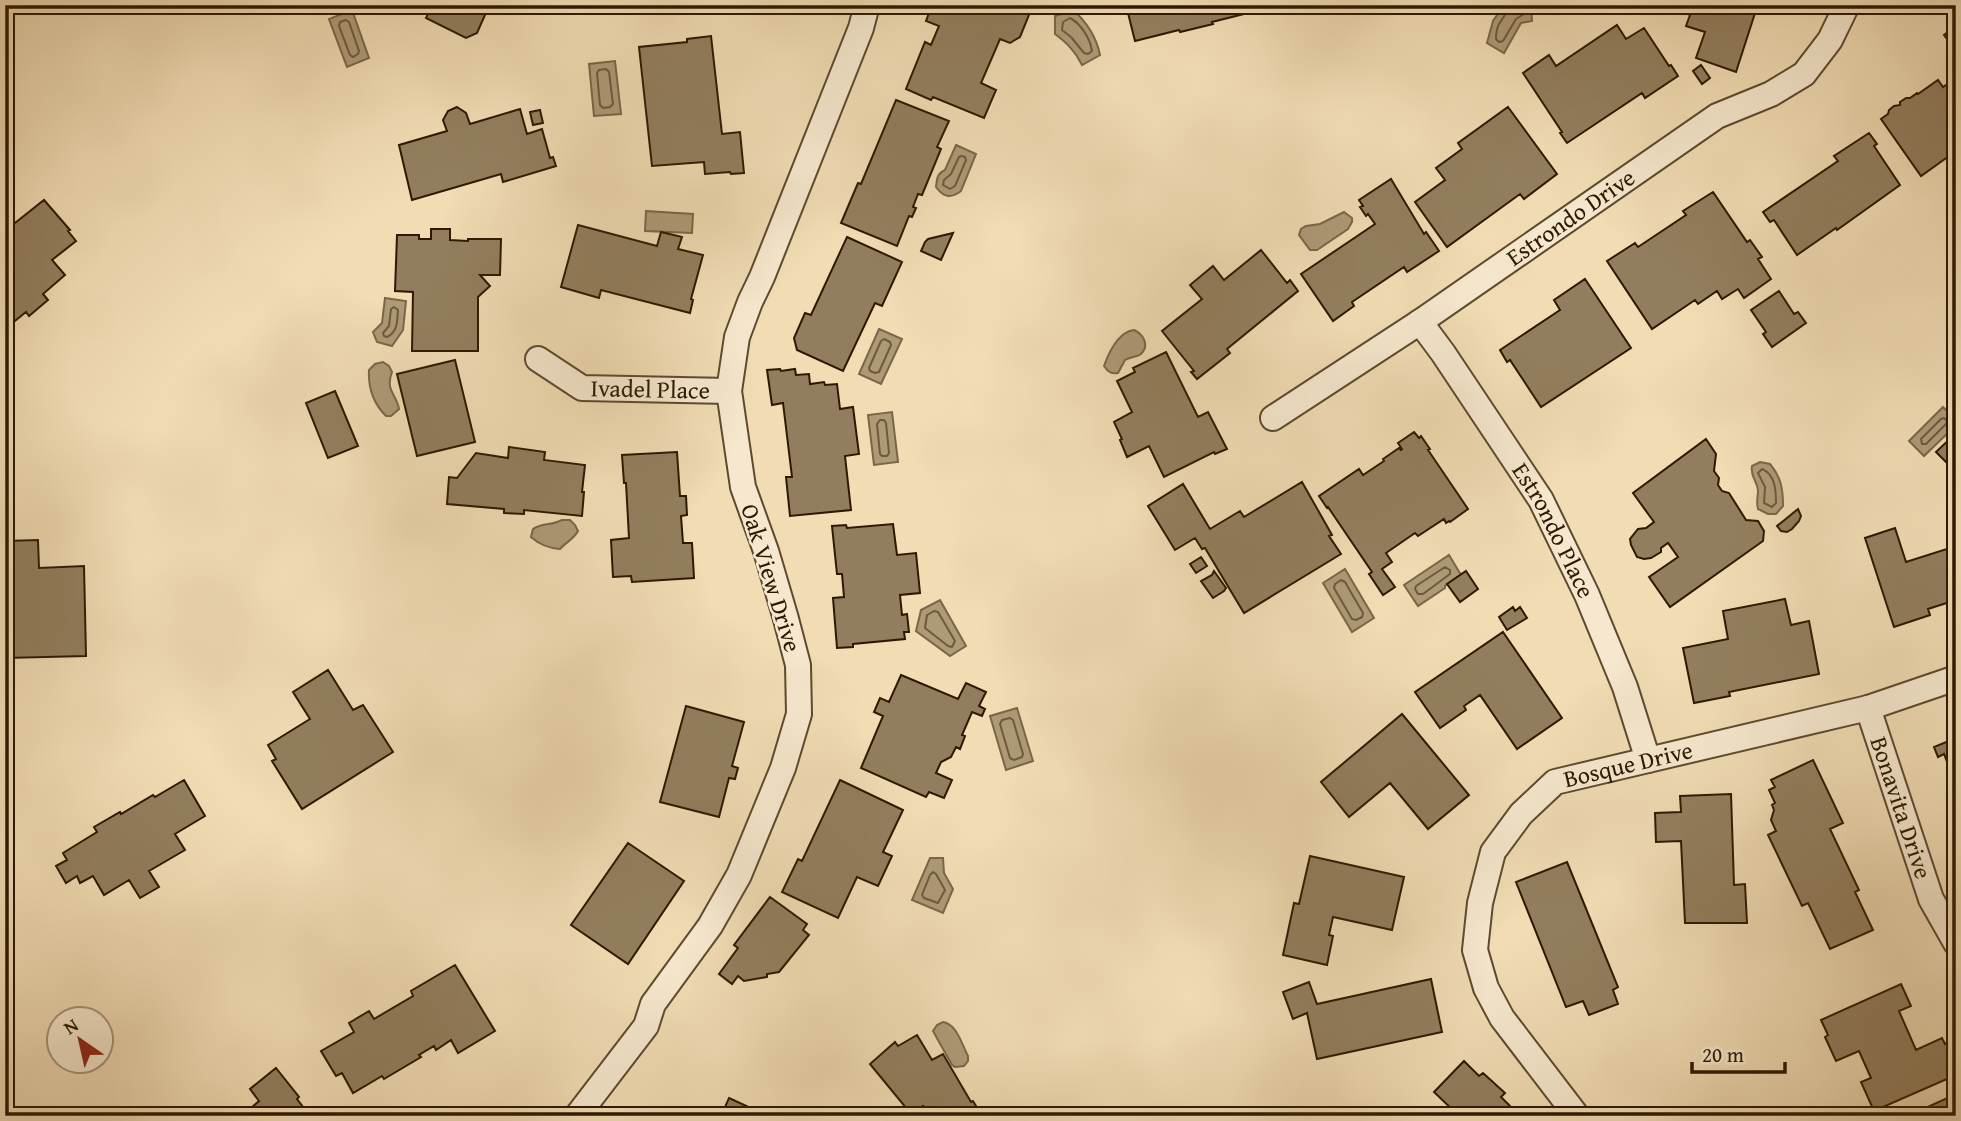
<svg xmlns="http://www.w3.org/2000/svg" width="1961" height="1121" font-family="'Gentium Book Plus',serif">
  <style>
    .water { fill: #ae9a77; stroke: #7a6647; stroke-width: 2 }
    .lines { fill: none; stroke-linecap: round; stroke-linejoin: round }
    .shore { stroke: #6d5a3c; stroke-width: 2 }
    .building { fill: #927e5e; stroke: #2c1900; stroke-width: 2 }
    .minor-casing { stroke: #5d4a2d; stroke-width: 28 }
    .minor { stroke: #f6e8ce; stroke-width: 24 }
    .labels { text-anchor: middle; stroke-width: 5; stroke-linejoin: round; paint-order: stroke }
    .street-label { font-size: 24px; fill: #2c1900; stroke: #f6e8ce }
  </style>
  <rect width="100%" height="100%" fill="#f1dcb4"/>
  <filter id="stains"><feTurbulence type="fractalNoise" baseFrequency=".00286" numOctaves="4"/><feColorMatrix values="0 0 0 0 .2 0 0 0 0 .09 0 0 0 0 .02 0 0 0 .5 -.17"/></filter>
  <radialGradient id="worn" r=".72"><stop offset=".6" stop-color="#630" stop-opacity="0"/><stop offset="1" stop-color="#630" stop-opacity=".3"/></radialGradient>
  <path class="water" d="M1504,5H1531L1532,21L1521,23L1504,53L1487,43L1493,21Z
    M1071,8C1086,21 1096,35 1100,55L1082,65C1075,51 1067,43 1055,34V16L1065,13Z
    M352,10L369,58L347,67L329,19Z
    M615,61L621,114L594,116L589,64Z
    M956,145L976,154L961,191C951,199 943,197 936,187C937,178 937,174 945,170Z
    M646,211L693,214L692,233L645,231Z
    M1344,212L1352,218V222L1348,229L1317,250H1310L1299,235L1301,229L1306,226L1320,224Z
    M385,298L406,301L403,330L392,346L377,342L373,332L382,323Z
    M879,329L902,339L881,384L859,374Z
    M1134,330C1143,334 1150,345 1141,354C1137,357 1130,357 1125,360L1118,373C1111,374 1108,372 1104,366C1109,352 1118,332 1134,330Z
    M383,362L389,366L392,372C385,391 396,393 399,409L391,416H386C373,403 368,388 369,370L375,364Z
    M1943,407L1956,420V425L1924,456L1909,441Z
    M892,412L898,462L874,465L868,415Z
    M1760,462L1770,464C1781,477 1783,489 1783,506L1776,514H1768L1758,509C1756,502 1758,497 1758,490C1757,480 1750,477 1752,466Z
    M562,520H570L575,525L578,531C574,539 566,542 560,549C548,548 540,545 531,537L533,529C544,522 551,526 562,520Z
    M1449,555L1461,575L1445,586V588L1418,606L1404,585Z
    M1345,569L1374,618L1352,632L1323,583Z
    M940,600L966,646L950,656L916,631L921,610Z
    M1017,708L1033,761L1006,770L990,716Z
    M930,858H943L944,873L953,889L943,913L912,900Z
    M943,1022C957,1024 962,1045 968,1056V1061L964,1066L955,1067L952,1065L933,1031L937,1025Z"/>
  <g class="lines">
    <path class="shore" d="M1509,5C1508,13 1503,17 1499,24C1497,28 1496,34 1496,39L1499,42L1503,41L1516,19L1524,14V5
      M1070,18C1081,24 1090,38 1092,51L1088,54L1084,53L1071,37L1062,30L1063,22Z
      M346,20L349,22L359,51L358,54L353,57L350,55L339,26L340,22Z
      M606,69L609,72L613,104L610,107L603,108L600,105L597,73L599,70Z
      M962,156L965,157L966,160L955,186L950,189L943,185L944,180L951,174L959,157Z
      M394,307L398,310C397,321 398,332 387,337L384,336L383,333L389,326L391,309Z
      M884,339L890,342L891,345L879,372L875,373L870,371L869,368L881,341Z
      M1944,418L1947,421L1946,424L1926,444H1922L1921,439L1941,419Z
      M880,420H884L886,423L889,453L887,456H882L880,454L877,424Z
      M1762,469C1775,474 1776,490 1776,503L1772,507L1764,503L1765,487L1758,473Z
      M1445,567L1450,570V574L1423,594H1418L1415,589L1416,586Z
      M1341,580L1345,582L1363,613L1362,617L1356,620L1352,619L1334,588L1335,584Z
      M934,611L938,612L955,641L952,647L948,646L925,628L927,615Z
      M1010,718L1013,720L1023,754L1022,757L1014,760L1010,758L1000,724L1002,720Z
      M933,872L936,874L945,890L938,903L924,898L922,895L930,875Z"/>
  </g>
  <path class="building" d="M432,5H485V15L477,33L466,38L426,18Z
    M932,5H1033L1020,37L1010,43L1000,39L981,83L996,90L984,118L933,97L931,100L906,89L925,42L931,45L939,26L926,21Z
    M1126,5H1254L1256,11L1212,22L1213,24L1180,32L1179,30L1135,41Z
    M1680,5H1752L1750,11L1755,13L1736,72L1696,58L1705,32L1686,26L1690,15L1678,10Z
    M1617,25L1626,39L1644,28L1669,66L1671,65L1678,76L1645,98L1642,93L1567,143L1560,133L1562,132L1523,73L1549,55L1556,66Z
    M1956,26V51L1944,35Z
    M711,36L722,134L740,132L744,173L731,174L730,172L705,174L704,162L652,166L639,47L687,42V39Z
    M1701,65L1710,78L1702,84L1693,71Z
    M1956,78V151L1921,176L1881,119L1888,114L1889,110L1894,106L1900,105V102L1906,98H1910L1917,93L1918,94L1938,80L1943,87Z
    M896,100L949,121L937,147L941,149L922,195L918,194L913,207L916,208L912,217L909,216L897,246L841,223L858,183L861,184Z
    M457,107L466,113L470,124L520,109L527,134L542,129L550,158L553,157L556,166L503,182L501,174L412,200L399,145L447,131L443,120L448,111Z
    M1508,107L1557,174L1524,199L1520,194L1447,247L1415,202L1445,180L1436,168L1462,149L1458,143Z
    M540,110L543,123L533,125L530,112Z
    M1869,133L1877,144L1874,146L1900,185L1837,230L1836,228L1797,255L1774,220L1770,222L1763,212L1838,161L1834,156Z
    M1391,179L1424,234L1426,232L1439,251L1407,272L1404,267L1352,302L1354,306L1333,321L1301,274L1375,224L1368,214L1366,216L1360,207L1363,206L1359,200Z
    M1713,192L1747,242L1750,240L1762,257L1758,259L1771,279L1744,298L1738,289L1722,299L1717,291L1698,304L1695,300L1652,329L1607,261L1635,243L1638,247L1686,215L1683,211Z
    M44,200L70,230L68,231L76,241L52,260L65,275L43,294L48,300L29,316L26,312L5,329V228L14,221L15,223Z
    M578,225L657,246L661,232L682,237L678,249L703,255L691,299L693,300L690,313L601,290L599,298L561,287Z
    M431,229H450V240L468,241V239H501L500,275H480L490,286L478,297V351H412L413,292L395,291L397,235H419V239H431Z
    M953,233L941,260L921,251L925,242L928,239Z
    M847,237L902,262L882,306L875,303L843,371L797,350L794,338L805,313L811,315Z
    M1261,250L1287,283L1290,280L1298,291L1227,349L1230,353L1197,379L1191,372L1194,371L1162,331L1202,299L1190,285L1213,266L1224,280Z
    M1585,279L1631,348L1541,407L1510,360L1507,362L1500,350L1560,310L1554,300Z
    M1779,291L1794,314L1798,312L1806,323L1772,347L1763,334L1766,332L1751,310Z
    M1166,352L1198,417L1208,412L1227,449L1215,454L1214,452L1164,477L1149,446L1127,457L1120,440L1122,439L1114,422L1132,412L1117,381L1135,372L1133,368Z
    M455,360L475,442L417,456L397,374Z
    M780,369L781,371L795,369L796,375L809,374L810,384L824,382L825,385L837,384L840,409L853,407L859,454L845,456L851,510L790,516L786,477H792L783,403L772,405L767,370Z
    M335,391L358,446L328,458L306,403Z
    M1414,432L1419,438L1421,436L1430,449L1428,450L1468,509L1450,522L1449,521L1446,523L1444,519L1418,536L1415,533L1386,553L1392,562L1382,569L1395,587L1383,595L1369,574L1372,572L1328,507L1327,508L1319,496L1359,469L1363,475L1384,461L1383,459L1399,448L1401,450L1402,449L1398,443Z
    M1956,433V472L1936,452Z
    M1706,439L1716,454L1714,471L1719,478L1718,485L1722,491L1729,493L1746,520L1758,521L1764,531L1763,541L1670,607L1649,577L1678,557L1668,543L1661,548V552L1651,558L1644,559L1637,557L1631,545L1630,539L1638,529L1646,528L1654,522L1633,493Z
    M509,447L545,452L544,460L585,465L582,492H584L582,516L524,510V514L504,513V509L447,504L449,477L457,478L476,453L508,458Z
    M677,452L680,496H686L687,515L681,516L683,543H692L694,578L632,582L631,576L613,577L611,540L629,538L626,483H624L622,455Z
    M1302,482L1332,535L1329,536L1341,554L1244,613L1205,548L1202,549L1195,538L1175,550L1148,506L1183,484L1210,529L1240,511L1244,517Z
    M1798,509L1801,516L1799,521L1792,529L1787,532L1781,531L1777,526Z
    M893,524L897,555L916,553L920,593L900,595L902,615L907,614L909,632H904L905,639L853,644V647L837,648L833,598L844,597L842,574H837L832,526L846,525L847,528Z
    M1895,528L1906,562L1956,546V600L1928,609L1930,615L1894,627L1865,538Z
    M38,540L39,568L84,566L86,656L5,658V541Z
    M1201,557L1207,566L1196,573L1190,564Z
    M1214,571L1226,588L1224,591L1213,598L1201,581L1212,575Z
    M1466,571L1478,589L1460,602L1447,584Z
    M1785,599L1791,625L1809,621L1819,674L1729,692L1730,696L1694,703L1683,648L1728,639L1723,611Z
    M1513,607L1515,611L1520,607L1527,618L1507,630L1499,617Z
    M1503,632L1562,718L1517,749L1480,695L1464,706L1466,710L1440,728L1415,692Z
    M328,670L353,710L363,705L393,752L302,809L272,761L276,759L268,745L310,719L293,692Z
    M901,675L958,699L966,683L986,692L979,706L985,709L982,716L972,712L962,735L965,736L960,749L956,747L951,757L941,762L936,773L952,780L944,798L929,792L926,797L861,768L883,716L874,712L880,698L889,702Z
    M686,706L744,722L732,766L738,768L735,779L729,778L719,817L660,802Z
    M1402,714L1469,795L1428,829L1390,783L1349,817L1321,782Z
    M1956,738V785L1944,754L1938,757L1934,747Z
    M1813,760L1843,823L1830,829L1859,890L1855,892L1873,930L1830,949L1808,903L1802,906L1768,835L1776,831L1771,820L1774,810L1772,805L1775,803L1769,790L1775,787L1771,780Z
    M184,780L205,816L175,834L185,850L149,871L159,887L140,898L129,880L104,895L93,876L80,883L77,876L66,883L56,866L67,860L63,853L97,832L94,827L120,812L121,814L153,795L155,797Z
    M840,780L903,810L883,852L892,856L878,886L857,877L838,918L782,892L798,859L802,861Z
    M1731,794L1734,885L1745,884L1747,923H1685L1681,841L1656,842L1655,813L1681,812L1680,796Z
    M628,843L684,881L628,964L571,925Z
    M1310,856L1404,877L1392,930L1333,917L1329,935L1333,936L1327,965L1283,955L1294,903L1299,904Z
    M1567,862L1618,987L1613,990L1618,1004L1589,1015L1583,1001L1566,1007L1516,882Z
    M770,897L807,924L803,930L809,935L779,972L767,974V977L744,981L738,976L732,984L719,974L738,948L734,945Z
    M455,965L495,1031L458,1053L451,1040L436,1050L434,1046L419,1055L421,1057L384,1079L382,1076L353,1093L342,1073L336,1076L321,1051L354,1032L349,1023L369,1011L374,1019L413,996L411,991Z
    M1431,979L1442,1032L1317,1059L1307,1013L1293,1019L1283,992L1309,982L1317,1004Z
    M1901,984L1911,1006L1899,1011L1916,1050L1942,1038L1945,1044L1956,1039V1075L1874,1111L1861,1082L1871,1078L1859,1051L1836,1061L1825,1037L1828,1035L1821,1020Z
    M917,1035L932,1060L943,1054L971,1102L973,1101L982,1116H929L923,1106L911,1114L870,1064L895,1042L898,1046Z
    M1464,1061L1479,1076L1483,1073L1505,1093L1501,1097L1517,1113L1514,1116H1459L1434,1092Z
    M276,1068L299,1097L297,1099L310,1116H242L259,1101L250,1089Z
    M1956,1094V1116H1908Z
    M729,1098L768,1116H721Z"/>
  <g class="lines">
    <g class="minor-casing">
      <g id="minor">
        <path id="s1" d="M1420,322L1443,353L1541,500L1587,595L1625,687L1648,760"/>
        <path id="s2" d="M538,359L582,388L729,391"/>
        <path id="s3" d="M1273,418L1420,322L1717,116L1771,94L1804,74L1830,40L1847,5"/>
        <path id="s4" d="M1868,708L1931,899L1956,943"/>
        <path d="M577,1116L646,1026L653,1004L710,926L739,875L783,768L799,714L798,665L786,619L766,551L743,487L729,391L737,337L750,302L762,277L861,28L867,5"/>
        <path id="s5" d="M1577,1116L1502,1018L1486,988L1475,950L1480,903L1493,852L1521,814L1555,782L1868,708L1956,678"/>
      </g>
    </g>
    <use href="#minor" class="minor"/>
  </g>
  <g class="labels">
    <g class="street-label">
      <text dy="8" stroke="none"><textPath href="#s3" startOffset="359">Estrondo Drive</textPath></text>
      <text dy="8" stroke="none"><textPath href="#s2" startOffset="121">Ivadel Place</textPath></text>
      <text dy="8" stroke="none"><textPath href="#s1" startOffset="248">Estrondo Place</textPath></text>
      <text transform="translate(771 578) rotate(73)" y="8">Oak View Drive</text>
      <text dy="8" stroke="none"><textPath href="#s5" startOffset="466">Bosque Drive</textPath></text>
      <text dy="8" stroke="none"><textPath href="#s4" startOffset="105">Bonavita Drive</textPath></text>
    </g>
  </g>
  <rect width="1961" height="1121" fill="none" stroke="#f1dcb4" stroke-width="28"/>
  <rect x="7" y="7" width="1947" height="1107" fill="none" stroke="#2c1900" stroke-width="3.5"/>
  <rect x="14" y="14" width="1933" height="1093" fill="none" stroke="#2c1900" stroke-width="2"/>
  <g transform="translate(80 1040) rotate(326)"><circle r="33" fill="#f6e8ce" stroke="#a5957c" stroke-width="2"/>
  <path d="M0-5L12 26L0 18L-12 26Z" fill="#8f2418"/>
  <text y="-10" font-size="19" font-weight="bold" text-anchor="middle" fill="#2c1900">N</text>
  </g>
  <path d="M1692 1062v10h93v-10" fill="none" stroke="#2c1900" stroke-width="3.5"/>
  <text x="1702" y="1062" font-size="21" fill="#2c1900" stroke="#f6e8ce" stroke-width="5" paint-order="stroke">20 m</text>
  <rect width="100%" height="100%" filter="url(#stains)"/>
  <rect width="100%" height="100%" fill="url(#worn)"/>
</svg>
